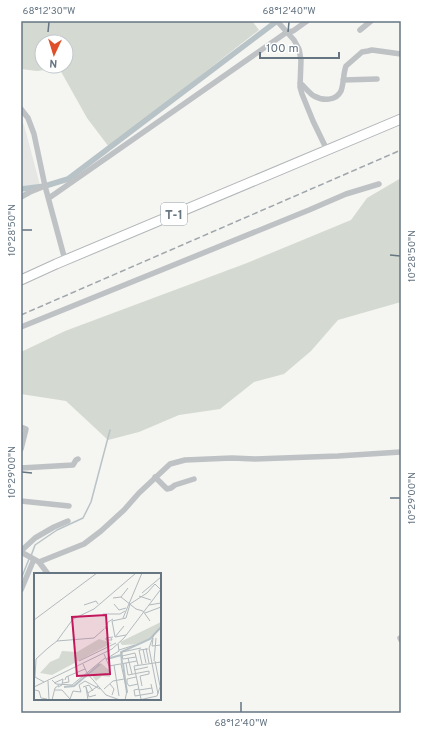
<svg xmlns="http://www.w3.org/2000/svg" width="422" height="734" font-family="Overpass,sans-serif">
  <style>
    .built { fill: #e6e7e5 }
    .green { fill: #d4dad1; fill-rule: evenodd }
    .lines { fill: none; stroke-linecap: round; stroke-linejoin: round }
    .stream { stroke: #b8c3c8; stroke-width: 1.5 }
    .canal { stroke: #b8c3c8; stroke-width: 5.5 }
    .primary-casing { stroke: #b1b6b9; stroke-width: 11 }
    .minor { stroke: #bec2c5; stroke-width: 5.5 }
    .primary { stroke: #fff; stroke-width: 9 }
    .rail { stroke: #9fa6ab; stroke-width: 1.5; stroke-dasharray: 6 3; stroke-linecap: butt }
    .ticks { fill: none; stroke: #657582; stroke-width: 1.5 }
    .labels { text-anchor: middle; stroke-width: 4; stroke-linejoin: round; paint-order: stroke }
    .shield { fill: #fff; stroke: #939ea8; stroke-width: 1 }
    .shield-label { font-size: 13px; font-weight: bold; fill: #657582 }
    .inset-river { fill: none; stroke: #b8c3c8; stroke-width: 2 }
    .inset-road { fill: none; stroke: #b2babe; stroke-width: 1 }
    .view { fill: #c2185b; fill-opacity: 0.15; stroke: #c2185b; stroke-width: 2 }
    .inset-edge { fill: none; stroke: #657582; stroke-width: 2 }
    .neatline { fill: none; stroke: #657582; stroke-width: 1.5 }
    .ticks-label { font-size: 10px; text-anchor: middle; fill: #657582 }
  </style>
  <rect width="100%" height="100%" fill="#f5f5f1"/>
  <path class="built" d="M21,121L24,125L40,185L21,188Z"/>
  <path class="green" d="M21,21H252L259,30L109,147L87,118L59,68L37,71L21,69ZM42,42H66V66H42Z
    M401,178V302L338,320L311,351L284,374L254,382L220,409L179,415L139,432L108,440L66,401L21,394V352L65,331L247,263L351,220L367,198Z"/>
  <g class="lines">
    <path class="stream" d="M31,556L35,545L57,530L83,518L91,502L110,430
      M21,579L29,559"/>
    <path class="canal" d="M21,189L45,186L68,179L277,21"/>
    <g class="primary-casing">
      <path id="primary" d="M21,280L56,264L401,119"/>
    </g>
    <path class="minor" d="M277,21L294,40L299,49L301,60L300,87L302,94L313,121L327,150
      M360,30L371,21
      M343,80L377,79
      M300,83C305,87 309,93 314,96C323,101 336,101 341,91C344,83 343,74 346,66L362,52L368,51L372,50L401,54
      M21,109L28,118L34,134L45,186L65,260
      M21,197L30,192L45,186
      M49,198L287,32L293,31L307,21
      M21,327L309,210L346,194L379,184
      M21,427L26,429L21,449
      M21,468L73,465L76,460L78,459
      M155,477L167,489L171,488L175,485L194,479
      M21,501L69,506
      M21,551L35,538L54,527L68,521
      M21,552L39,562L48,574
      M39,562L84,544L101,531L124,510L139,493L170,464L185,460L232,458L255,459L338,456L401,452
      M21,590L34,559
      M400,638L401,640"/>
    <use href="#primary" class="primary"/>
    <path class="rail" d="M21,315L401,150"/>
  </g>
  <path class="ticks" d="M48,32L49,22M288,32L289,22M22,230H32M390,255L400,256M22,472L32,473M390,498H400M241,712V702"/>
  <g class="labels">
    <rect class="shield" x="161" y="203" width="26" height="22" rx="3"/>
    <g class="shield-label">
      <text x="174" y="219">T-1</text>
    </g>
  </g>
  <g transform="translate(34 573)">
    <rect width="127" height="127" fill="#f5f5f1"/>
    <path d="M127,49V54L116,66L107,71L88,72L86,69ZM65,66L78,70L18,102L6,100L16,89L25,85L28,78L43,79ZM67,90L77,99L76,104L68,103L62,108L56,100Z" fill="#d4dad1"/>
    <path class="inset-river" d="M73,86L87,82M88,90L87,79L116,66L127,54M89,91L93,120M30,114L40,113L66,91"/>
    <path class="inset-road" d="M108,20L127,4M105,23L117,27M87,24L102,36L109,38L116,48M79,25L87,24L94,15M80,31L85,37L92,35M50,32L62,28L64,31M115,32L127,30M111,40L127,34M69,41H86L91,38M89,45L108,0M0,47L63,0M90,53L81,64L92,62M71,56L74,49L79,46M81,64L78,48L92,45L96,31L113,20L121,11L126,16M77,65L78,67H72V65L79,64M119,65L118,73L127,72M23,68L39,46L60,36L102,0M112,75L115,90M109,76L112,90M85,77L101,72M70,81L75,93L103,88M88,83V79L107,75M102,84L89,86L88,83L101,80L104,92M94,85L98,101M72,86L85,78L84,71M45,88L82,70M120,88L122,65M121,88L126,113M92,90L94,102L115,98M49,91L53,100L72,122L86,127M87,91L93,118L91,127M108,91L105,77L114,76M80,92L85,123M100,97L114,94M102,104L93,106V110L95,113L104,111M18,107L22,111L38,112L71,85M31,107L32,104L51,96M14,108L15,127M10,109L1,104L2,86L14,75L23,68L60,65L70,56M20,110L29,106L28,112L24,114M29,110L35,109L34,103M76,111L80,116L78,122M108,113L106,103L115,101V98M0,114L78,76L90,65L127,16M49,114L55,112L59,118M70,116L79,108L90,106M105,116L100,117L101,123L119,120L117,111M1,117L5,118L7,125L13,126M21,117H28L36,126L39,118L47,119L45,112L51,108L66,116M105,117L118,115M54,120L64,113M124,121L115,75L120,61L127,55M107,126L100,93L127,89M18,127L21,115L25,112M54,127L52,114L55,124L62,122M105,127L123,123L127,111"/>
    <path class="view" d="M72,42L76,101L43,103L38,44Z"/>
    <rect width="127" height="127" class="inset-edge"/>
  </g>
  <rect width="422" height="734" fill="none" stroke="#ffffff" stroke-width="44"/>
  <g transform="translate(54 54) rotate(184)"><circle r="19" fill="#ffffff" stroke="#c1c8cd"/>
  <path d="M0-3L7 15L0 10L-7 15Z" fill="#df5028"/>
  <text y="-6" font-size="11" font-weight="bold" text-anchor="middle" fill="#657582">N</text>
  </g>
  <path d="M260 52v6h79v-6" fill="none" stroke="#657582" stroke-width="2"/>
  <text x="266" y="52" font-size="12" fill="#657582" stroke="#ffffff" stroke-width="3" paint-order="stroke">100 m</text>
  <rect x="22" y="22" width="378" height="690" class="neatline"/>
  <g class="ticks-label">
    <text x="49" y="14">68°12'30"W</text>
    <text x="289" y="14">68°12'40"W</text>
    <text transform="translate(11 230) rotate(-90)" y="4">10°28'50"N</text>
    <text transform="translate(411 256) rotate(-90)" y="4">10°28'50"N</text>
    <text transform="translate(11 472) rotate(-90)" y="4">10°29'00"N</text>
    <text transform="translate(411 498) rotate(-90)" y="4">10°29'00"N</text>
    <text x="241" y="726">68°12'40"W</text>
  </g>
</svg>
